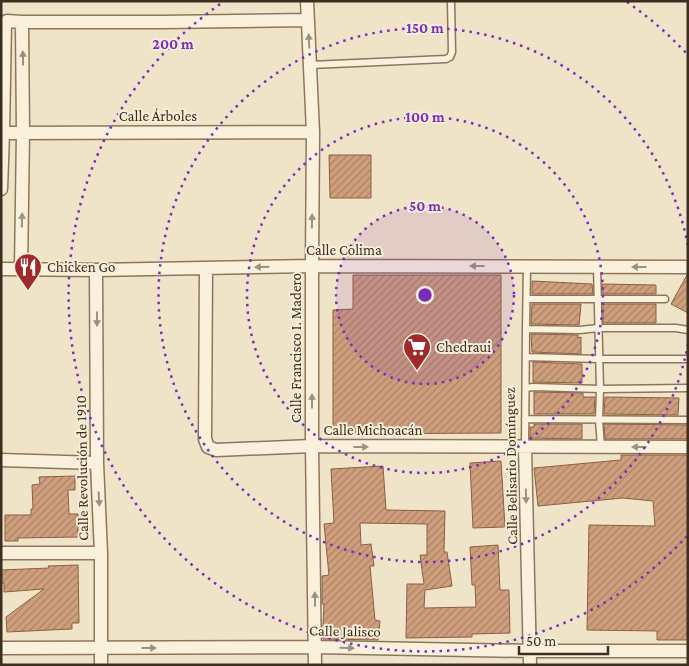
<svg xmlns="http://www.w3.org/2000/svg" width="689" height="666" font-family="'Crimson Pro',serif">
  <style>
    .building { fill: url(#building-hatch); stroke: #8d5f41 }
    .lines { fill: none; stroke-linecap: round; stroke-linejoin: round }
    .lane-casing { stroke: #8d765c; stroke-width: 9 }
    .street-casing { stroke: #8d765c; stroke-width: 15 }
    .lane { stroke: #faf1dc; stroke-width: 6 }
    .street { stroke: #faf1dc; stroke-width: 12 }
    .oneway { fill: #9c907e }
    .ring { fill: none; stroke: #7b2cbf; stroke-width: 2.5; stroke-dasharray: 2.5 5 }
    .labels { text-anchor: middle; stroke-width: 4; stroke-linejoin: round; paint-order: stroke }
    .street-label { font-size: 15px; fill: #3d2e20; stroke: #f7eed8 }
    .poi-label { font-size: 15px; fill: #3d2e20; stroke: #f7eed8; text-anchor: start }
    .centre { fill: #7b2cbf; stroke: #f7eed8; stroke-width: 2.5 }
    .ring-label { font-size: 15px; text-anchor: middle; font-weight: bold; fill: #7b2cbf; stroke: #f7eed8; stroke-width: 4; stroke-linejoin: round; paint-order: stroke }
  </style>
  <defs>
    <pattern id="building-hatch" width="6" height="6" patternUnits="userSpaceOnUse" patternTransform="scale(1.25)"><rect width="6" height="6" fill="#cf9f7d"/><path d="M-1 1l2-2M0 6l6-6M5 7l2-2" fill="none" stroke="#a98266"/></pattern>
  </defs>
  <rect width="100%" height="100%" fill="#f0e4c8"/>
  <path class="building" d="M329,155H371V198H330Z
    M353,275H501V433L333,434V310L353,309Z
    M687,275H688V313L671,304Z
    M532,281L592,284L593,294H532Z
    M602,284L656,285V294H603Z
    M532,304H581L579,325L531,324Z
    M603,304H656V323H603Z
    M531,334L578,335V338L581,337V354L532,352Z
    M533,362L582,364V383L533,382Z
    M534,392L583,393V397H595L594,414H534Z
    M605,397L679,398L678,415L604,414Z
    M534,424H582V439L530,438V427H534Z
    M604,424L688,425V439H605Z
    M621,455H688V640H657V631L587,630L589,525L655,526L653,501L623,498L538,506L534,468L621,460Z
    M501,461L505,527L473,528L470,463Z
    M383,466L386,510L445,511L444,552H447L452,586L425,590L424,608L476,607L475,585H472L470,547L498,545L500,590H509L510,633L472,634V637L406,638L407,584H424L420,555H427V524L360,523L361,545L371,544L374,566H370L375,620L380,621L378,640L323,639V625L324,604H322V576L329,575L324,524L334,523L331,469Z
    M75,476V490H68L69,514H78V537L18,538V541H5V515H31V509H33L32,485L40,484L39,477Z
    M78,565L79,623H72V629L7,632L6,617L44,589L4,592V583H1V570L49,568L48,566Z"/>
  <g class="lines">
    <g class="lane-casing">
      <path id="lane" d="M310,65L446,59L450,57L452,52L451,1
        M597,267L600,389L599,420L601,447
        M527,299H665
        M526,329L580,330L598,328H676L688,330
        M526,357L599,359H688
        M526,388L533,387L600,389L688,388
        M525,419L688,420
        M525,447L526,329L527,266"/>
    </g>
    <g class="street-casing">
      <path id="street" d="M307,1L313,132L312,266V446L315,665
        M3,133L313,132
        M1,189L3,133L5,22L7,21L22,22H163L308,20
        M206,268L205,439L208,447L216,450L312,446L688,447
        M1,269L96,270L312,266L688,267
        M21,269L23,133L22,22
        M96,270L97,463L101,553V665
        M525,447L530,665
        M1,460L97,463
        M1,553H101
        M1,648L315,647L530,651H688"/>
    </g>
    <use href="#lane" class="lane"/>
    <use href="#street" class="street"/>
  </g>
  <defs><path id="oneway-solid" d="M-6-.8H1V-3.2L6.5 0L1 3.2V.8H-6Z" transform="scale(1.25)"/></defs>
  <g class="oneway">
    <use href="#oneway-solid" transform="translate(309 41) rotate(-93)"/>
    <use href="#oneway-solid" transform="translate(23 58) rotate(-91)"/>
    <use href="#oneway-solid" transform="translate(22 220) rotate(-89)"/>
    <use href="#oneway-solid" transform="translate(312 221) rotate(-89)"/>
    <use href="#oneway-solid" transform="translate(477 266) rotate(-180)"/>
    <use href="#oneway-solid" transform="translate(262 267) rotate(179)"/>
    <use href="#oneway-solid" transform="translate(639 267) rotate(-180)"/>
    <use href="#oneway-solid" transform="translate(97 319) rotate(90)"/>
    <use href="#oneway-solid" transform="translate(312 401) rotate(-90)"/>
    <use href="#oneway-solid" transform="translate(361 447)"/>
    <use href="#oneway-solid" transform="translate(639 447) rotate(180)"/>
    <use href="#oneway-solid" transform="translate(526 496) rotate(89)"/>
    <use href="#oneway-solid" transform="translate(99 499) rotate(87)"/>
    <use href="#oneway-solid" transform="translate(315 599) rotate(-91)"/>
    <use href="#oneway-solid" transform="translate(149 648)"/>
    <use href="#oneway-solid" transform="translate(347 648) rotate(1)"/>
  </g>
  <circle cx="425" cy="295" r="89" fill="#7b2cbf" fill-opacity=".12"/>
  <g class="ring">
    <circle cx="425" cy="295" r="89"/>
    <circle cx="425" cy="295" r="178"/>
    <path d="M688 344A267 267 0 1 1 688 246"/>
    <path d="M687 536A356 356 0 1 1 223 2M627 2A356 356 0 0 1 687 54"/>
  </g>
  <defs>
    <g id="restaurant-pin" transform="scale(1.4375)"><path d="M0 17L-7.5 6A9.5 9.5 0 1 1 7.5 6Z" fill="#9e2a2b" stroke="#f7eed8"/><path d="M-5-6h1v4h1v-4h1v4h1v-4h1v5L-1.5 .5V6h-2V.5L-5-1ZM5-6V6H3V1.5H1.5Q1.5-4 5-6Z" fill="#fff"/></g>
    <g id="supermarket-pin" transform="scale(1.4375)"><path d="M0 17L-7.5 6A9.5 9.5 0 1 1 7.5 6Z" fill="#9e2a2b" stroke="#f7eed8"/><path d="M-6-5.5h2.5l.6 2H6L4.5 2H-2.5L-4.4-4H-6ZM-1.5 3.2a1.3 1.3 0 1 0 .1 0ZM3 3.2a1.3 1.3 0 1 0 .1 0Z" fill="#fff"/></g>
  </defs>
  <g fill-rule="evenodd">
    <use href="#restaurant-pin" x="28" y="267"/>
    <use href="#supermarket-pin" x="417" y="347"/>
  </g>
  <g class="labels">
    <g class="street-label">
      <text x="158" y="121">Calle Árboles</text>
      <text x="344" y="255">Calle Colima</text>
      <text transform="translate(296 348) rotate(-90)" y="5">Calle Francisco I. Madero</text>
      <text x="373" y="435">Calle Michoacán</text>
      <text transform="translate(511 466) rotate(-91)" y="5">Calle Belisario Domínguez</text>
      <text transform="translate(82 468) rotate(-91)" y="5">Calle Revolución de 1910</text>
      <text transform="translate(345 631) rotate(1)" y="5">Calle Jalisco</text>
    </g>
    <g class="poi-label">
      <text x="47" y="272">Chicken Go</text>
      <text x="436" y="352">Chedraui</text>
    </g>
  </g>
  <circle cx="425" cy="295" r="8" class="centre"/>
  <g class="ring-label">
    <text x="425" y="33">150 m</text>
    <text x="173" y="49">200 m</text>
    <text x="425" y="122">100 m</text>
    <text x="425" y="211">50 m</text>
  </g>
  <rect width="689" height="666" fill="none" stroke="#3d2e20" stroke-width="5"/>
  <path d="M519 646v8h89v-8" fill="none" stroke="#3d2e20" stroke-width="2.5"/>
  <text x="526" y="646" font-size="15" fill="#3d2e20" stroke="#f7eed8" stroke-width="4" paint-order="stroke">50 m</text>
</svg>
